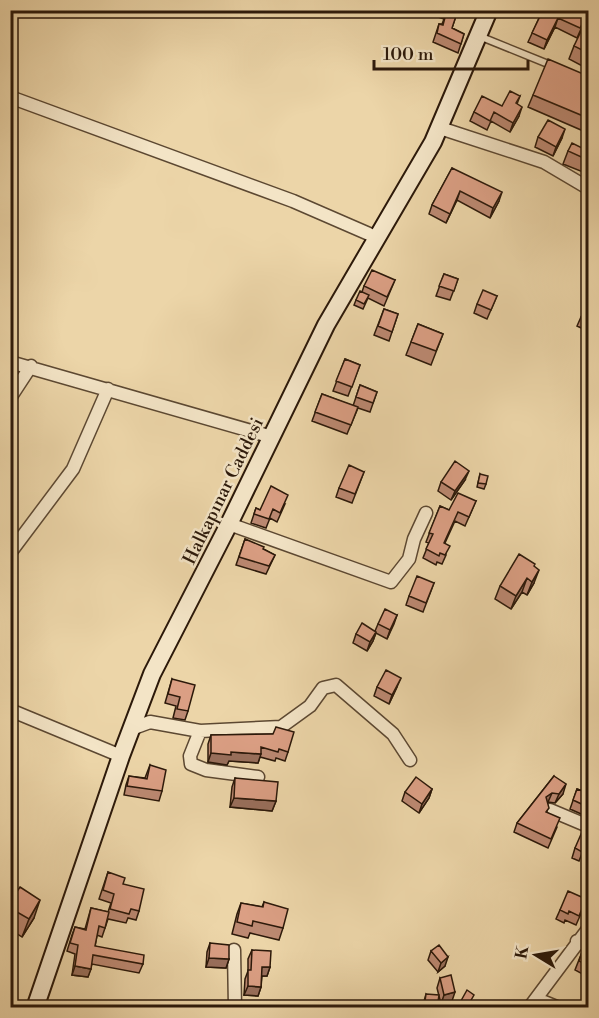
<svg xmlns="http://www.w3.org/2000/svg" width="599" height="1018" font-family="'Libre Bodoni',serif">
  <style>
    .lines { fill: none; stroke-linecap: round; stroke-linejoin: round }
    .lane-casing { stroke: #5c4832; stroke-width: 9 }
    .street-casing { stroke: #5c4832; stroke-width: 15 }
    .secondary-casing { stroke: #2c190a; stroke-width: 20 }
    .lane { stroke: #f3e4c6; stroke-width: 6 }
    .street { stroke: #f3e4c6; stroke-width: 12 }
    .secondary { stroke: #f3e4c6; stroke-width: 16 }
    .wall { fill: #bc8972; stroke: #2c190a; stroke-width: 1.5 }
    .shaded-wall { fill: #996f5c; stroke: #2c190a; stroke-width: 1.5 }
    .building { fill: #db9f84; stroke: #2c190a; stroke-width: 1.5 }
    .labels { text-anchor: middle; stroke-width: 5; stroke-linejoin: round; paint-order: stroke }
    .street-label { font-size: 18px; fill: #2c190a; stroke: #f3e4c6 }
  </style>
  <rect width="100%" height="100%" fill="#ecd5a8"/>
  <filter id="stains"><feTurbulence type="fractalNoise" baseFrequency=".00333" numOctaves="4"/><feColorMatrix values="0 0 0 0 .2 0 0 0 0 .09 0 0 0 0 .02 0 0 0 .5 -.17"/></filter>
  <radialGradient id="worn" r=".72"><stop offset=".6" stop-color="#630" stop-opacity="0"/><stop offset="1" stop-color="#630" stop-opacity=".3"/></radialGradient>
  <g class="lines">
    <g class="lane-casing">
      <path id="lane" d="M479,36L553,66"/>
    </g>
    <g class="street-casing">
      <path id="street" d="M10,97L293,201L369,234
        M440,128L544,162L588,188
        M10,362L272,437
        M10,398L31,366
        M229,524L391,582L409,559L414,539L426,513
        M10,553L73,469L108,389
        M10,710L121,756
        M131,729L150,722L200,731L281,727L310,706L323,688L336,685L393,734L410,760
        M200,731L190,756L191,764L206,770L258,777
        M550,810L588,826
        M577,941L588,946
        M234,950L235,1008
        M537,999L559,1008
        M529,1008L588,929"/>
    </g>
    <g class="secondary-casing">
      <path id="secondary" d="M35,1008L121,756L152,674L229,524L326,325L433,142L489,10"/>
    </g>
    <use href="#lane" class="lane"/>
    <use href="#street" class="street"/>
    <use href="#secondary" class="secondary"/>
  </g>
  <path class="wall" d="M437,10H458L452,28L464,34L458,53L433,42L439,24H442L444,19L435,16Z
    M540,10H583L588,13L577,38L555,27L544,49L528,42L540,16L538,15Z
    M588,29V69L569,59L574,46Z
    M588,76V133L528,107L533,95Z
    M520,96L517,104L519,116L510,132L491,121L487,130L470,121L474,112L502,106Z
    M588,133V174L563,164L568,151L582,148Z
    M538,137L562,138L553,156L535,147Z
    M452,168L499,201L490,218L457,200L446,223L429,214L432,205Z
    M444,274L458,279L450,300L436,296Z
    M395,280L384,306L368,298L363,309L354,305L356,300L362,292L364,286Z
    M497,296L487,319L474,313L477,304Z
    M384,309L398,314L389,341L374,335Z
    M588,312V331L577,326L581,317Z
    M418,324L443,334L431,365L406,355Z
    M345,359L360,365L348,396L333,391Z
    M360,385L377,392L370,412L358,408L347,434L312,421L322,394L353,406Z
    M364,472L352,503L336,497L339,488Z
    M480,474L486,484L484,489L477,487Z
    M465,480L451,500L438,491L441,482Z
    M476,501L465,526L455,521L445,543L446,555L442,564L437,562L436,565L423,558L429,543L426,542L440,506L449,510Z
    M285,504L277,522L270,518L266,528L251,523L256,508L260,510Z
    M245,539L275,555L266,574L236,565Z
    M534,567V583L527,595L522,592L511,609L495,599L500,586Z
    M434,583L423,612L406,605L409,596Z
    M397,615L387,639L376,633L373,641L367,651L353,643L356,634L375,631L378,624Z
    M172,679L188,711L185,720L173,718L176,706L165,703Z
    M377,687H397L389,704L374,696Z
    M273,734L288,752L285,761L276,758L275,761L260,757L258,763L229,761L227,765L208,762V744L211,735Z
    M150,765L162,791L159,801L124,795L126,785L129,776L145,778Z
    M554,776L563,794L555,803L548,802L547,803V812L557,827L548,848L514,832L517,823Z
    M235,778L276,801L272,811L230,807L232,787Z
    M432,789L429,798L419,813L402,801L405,792Z
    M577,789L588,793V817L570,809Z
    M588,838L579,861L572,858L575,848Z
    M108,872L123,884L139,911L136,920L128,918L126,923L108,919L102,937L97,935L95,946L143,964L139,973L92,964L88,977L72,975L75,954L67,951L72,935L75,927L85,929L91,908L108,912L111,903L99,899Z
    M10,902L34,918L22,937L10,929Z
    M264,902L283,928L279,940L250,933L248,938L232,934L237,914L241,903L262,907Z
    M583,909L576,925L565,920L564,923L556,919L560,910Z
    M210,943L229,959L226,968L206,967L207,952Z
    M584,947L588,948V977L575,970Z
    M252,950L270,967L267,976H262L261,987L258,996L244,995L245,979L248,971V959Z
    M431,951L445,966L438,972L428,960Z
    M440,978L452,1001L441,1004L437,988Z
    M426,994L437,1008H422Z"/>
  <path class="shaded-wall" d="M558,18L555,27L544,49L547,40Z
    M522,107L519,116L510,132L513,123Z
    M565,129L562,138L553,156L556,147Z
    M460,191L457,200L446,223L450,214Z
    M502,192L499,201L490,218L493,208Z
    M469,471L465,480L451,500L455,491Z
    M539,570L534,583L527,595L532,582Z
    M527,578L522,592L511,609L516,596Z
    M397,615L394,624L387,639L390,630Z
    M376,632L373,641L367,651L370,642Z
    M401,678L397,687L389,704L392,695Z
    M231,752L261,754L258,763L229,761L227,765L208,762L211,753Z
    M566,784L563,794L555,803L559,794Z
    M432,789L429,798L419,813L422,804Z
    M552,793L548,802L543,806L546,797Z
    M234,798L276,801L272,811L230,807Z
    M40,900L34,918L22,937L29,919Z
    M448,957L445,966L438,972L441,963Z
    M209,958L229,959L226,968L206,967Z
    M75,966L91,969L88,977L72,975Z
    M262,967H270L267,976H258Z
    M248,986L261,987L258,996L244,995Z
    M455,992L452,1001L441,1004L444,995Z"/>
  <path class="building" d="M447,10H458L452,28L464,34L461,44L437,33L439,24L443,25Z
    M543,10H583L588,13L580,28L558,18L547,40L532,33Z
    M583,27L588,29V53L574,46Z
    M548,59L588,76V118L533,95Z
    M510,91L520,96L516,103L522,107L513,123L494,112L490,121L474,112L482,96L502,106Z
    M548,120L565,129L556,147L538,137Z
    M588,133V160L568,151L572,143L582,148Z
    M452,168L502,192L493,208L460,191L450,214L432,205Z
    M372,270L395,280L387,297L364,286Z
    M444,274L458,279L454,291L439,286Z
    M483,290L497,296L491,310L477,304Z
    M360,291L369,295L364,304L356,300Z
    M384,309L398,314L392,332L378,326Z
    M584,310L588,312V320L581,317Z
    M418,324L443,334L436,351L411,342Z
    M345,359L360,365L352,387L336,381Z
    M360,385L377,392L373,403L356,397Z
    M322,394L358,407L351,425L315,412Z
    M455,461L469,471L455,491L441,482Z
    M349,465L364,472L355,494L339,488Z
    M480,474L488,476L486,484L478,483Z
    M271,486L288,495L280,513L273,509L269,519L254,514L256,508L260,510Z
    M458,493L476,501L469,517L458,512L444,543L450,546L445,555L440,553L439,556L426,549L433,534L429,533L440,506L449,510Z
    M245,539L264,547L263,549L275,555L269,566L239,557Z
    M519,554L535,564L534,566L539,570L532,582L527,578L516,596L500,586Z
    M417,576L434,583L426,603L409,596Z
    M385,609L397,615L390,630L378,624Z
    M362,623L376,632L370,642L356,634Z
    M386,670L401,678L392,695L377,687Z
    M172,679L195,685L188,711L177,709L180,697L168,694Z
    M276,727L294,732L288,752L279,749L278,752L261,747V754L231,752V755L211,753V735L273,734Z
    M150,765L166,770L162,791L127,786L129,776L147,779Z
    M554,776L566,784L559,794L552,793L546,797L549,808L546,812L560,818L551,839L517,823Z
    M416,777L432,789L422,804L405,792Z
    M235,778L278,782L276,801L234,798Z
    M577,789L588,793V807L573,800Z
    M585,825L588,827V837L582,852L575,848Z
    M108,872L125,878L123,884L144,889L139,911L131,909L129,914L110,909L114,894L103,890Z
    M20,887L40,900L29,919L10,908V902Z
    M568,891L586,899L579,916L569,911L568,914L560,910Z
    M264,902L288,909L283,928L253,921L252,926L237,922L241,903L263,907Z
    M91,908L109,912L105,928L99,926L95,946L144,955L143,964L93,955L91,969L75,966L78,945L70,943L75,927L86,930Z
    M210,943L229,945V959L209,958Z
    M439,945L448,957L441,963L431,951Z
    M584,947L588,948V966L579,961Z
    M252,950L271,951L270,967H262L261,987L248,986V970H251Z
    M451,975L455,992L444,995L440,978Z
    M467,990L474,995L470,1002L478,1008H457Z
    M426,994L439,995L437,1008H424Z
    M345,1003V1008H331V1005Z
    M559,1003L569,1005L567,1008H556Z"/>
  <g class="labels">
    <g class="street-label">
      <text transform="translate(223 491) rotate(-64)" y="6">Halkapınar Caddesi</text>
    </g>
  </g>
  <rect width="599" height="1018" fill="none" stroke="#ecd5a8" stroke-width="36"/>
  <rect x="12" y="12" width="575" height="994" fill="none" stroke="#2c190a" stroke-width="3"/>
  <rect x="18" y="18" width="563" height="982" fill="none" stroke="#2c190a" stroke-width="1.5"/>
  <g transform="translate(536 955) rotate(281)" stroke="#f3e4c6" stroke-width="4.5" paint-order="stroke">
  <path d="M0-4.5L10 22L0 15L-10 22Z" fill="#2c190a"/>
  <text y="-9" font-size="16" font-weight="bold" text-anchor="middle" fill="#2c190a">K</text>
  </g>
  <path d="M374 60v9h154v-9" fill="none" stroke="#2c190a" stroke-width="3"/>
  <text x="383" y="60" font-size="18" fill="#2c190a" stroke="#f3e4c6" stroke-width="4.5" paint-order="stroke">100 m</text>
  <rect width="100%" height="100%" filter="url(#stains)"/>
  <rect width="100%" height="100%" fill="url(#worn)"/>
</svg>
